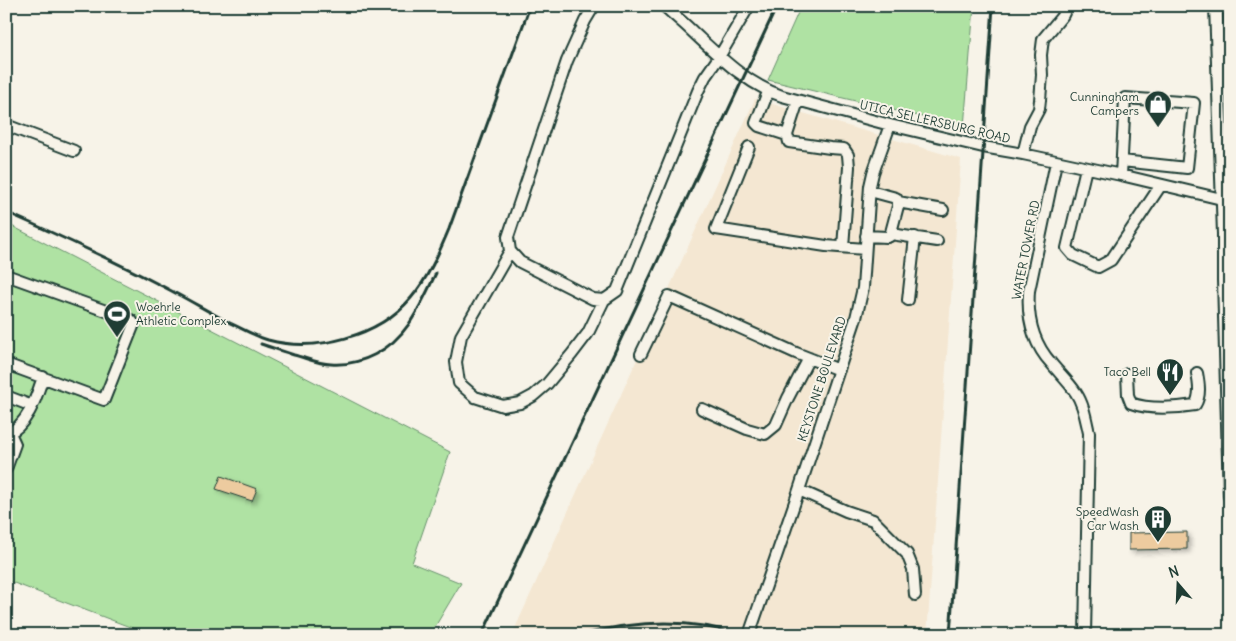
<svg xmlns="http://www.w3.org/2000/svg" width="1236" height="641" font-family="Delius,sans-serif">
  <style>
    .built { fill: #f4e7d2 }
    .green { fill: #afe2a3; stroke: #67906c }
    .building { fill: #edcb9f; stroke: #1f3d34; filter: url(#shadow) }
    .lines { fill: none; stroke-linecap: round; stroke-linejoin: round }
    .minor-casing { stroke: #1f3d34; stroke-width: 14 }
    .major-casing { stroke: #1f3d34; stroke-width: 16 }
    .minor { stroke: #f7f3e8; stroke-width: 10 }
    .major { stroke: #f7f3e8; stroke-width: 12 }
    .rail { stroke: #1f3d34; stroke-width: 3 }
    .labels { text-anchor: middle; stroke-width: 4; stroke-linejoin: round; paint-order: stroke }
    .poi-label { font-size: 12px; fill: #1f3d34; stroke: #f7f3e8; text-anchor: end }
    .street-label { font-size: 12px; fill: #1f3d34; stroke: #f7f3e8 }
  </style>
  <defs>
    <filter id="shadow"><feDropShadow dx="3" dy="3" stdDeviation="2.5" flood-color="#0004"/></filter>
  </defs>
  <rect width="100%" height="100%" fill="#f7f3e8"/>
  <filter id="ink" filterUnits="userSpaceOnUse"><feTurbulence type="fractalNoise" baseFrequency=".02" numOctaves="2"/><feDisplacementMap in="SourceGraphic" scale="10" xChannelSelector="R" yChannelSelector="G"/><feConvolveMatrix kernelMatrix="1 2 1 2 8 2 1 2 1" color-interpolation-filters="sRGB"/></filter>
  <g filter="url(#ink)">
    <path class="built" d="M755,99L961,159L927,635H512Z"/>
    <path class="green" d="M801,6H974L964,127L768,80Z
      M6,223L450,452L412,563L461,583L430,635H151L6,580Z"/>
    <path class="building" d="M221,476L257,489L252,501L216,489Z
      M1187,532V549L1129,550V533Z"/>
    <g class="lines">
      <g class="minor-casing">
        <path id="minor" d="M594,6L585,21L567,61L508,237L510,251L520,262L593,299L604,300L617,291L698,91L705,77L719,57L749,6
          M664,6C674,15 685,24 695,34C722,59 747,84 782,96L890,125L983,147L1023,154L1121,175L1230,201
          M768,92L756,123L759,126L787,135
          M798,101L787,135L789,142L830,148L844,149L848,155L849,167L843,247
          M6,125L74,151
          M749,147L716,229L826,246L865,249
          M1023,154L1030,126L1039,109L1040,100L1042,75L1041,55L1043,39L1063,15L1067,6
          M1056,162L1029,291C1027,318 1032,342 1051,363C1059,373 1069,382 1076,393C1084,405 1086,420 1089,433L1085,635
          M1086,168L1067,248L1073,255L1098,267L1111,260L1161,185
          M1121,175L1125,98L1194,103L1187,168L1122,161
          M898,202L943,210
          M891,234L937,241
          M866,236L887,237L890,236L898,206V202L896,198L870,191
          M510,251L461,336L456,362L459,383L475,397L503,406L520,403L533,396L547,384L572,354L588,333L604,300
          M6,275L131,320L134,324L104,400L6,364
          M908,300L915,237
          M641,354L669,296L796,353L839,370
          M1127,374L1128,395L1131,403C1148,410 1177,408 1195,405C1201,395 1199,384 1197,373
          M6,396L32,406
          M702,409L747,429L765,434L776,425L788,398L809,358
          M6,435C28,425 36,398 43,377
          M6,469L15,444L10,433
          M799,490L846,511L873,520L907,554L913,569L915,595
          M749,635L798,493L856,318L863,288L870,186L873,173L890,125"/>
      </g>
      <g class="major-casing">
        <path id="major" d="M1216,6L1224,234V280L1230,496"/>
      </g>
      <use href="#minor" class="minor"/>
      <use href="#major" class="major"/>
      <path class="rail" d="M6,212C58,235 110,259 160,285C184,297 207,311 230,323C243,329 255,336 268,340C316,353 379,336 411,298C428,278 439,253 449,229L530,6
        M261,344C272,348 283,351 294,355C306,358 318,364 331,364C362,366 391,350 409,324C420,308 428,290 436,273
        M482,635L777,6
        M581,635C633,621 688,617 739,635
        M950,635L993,6"/>
    </g>
  </g>
  <defs>
    <g id="shop-pin" transform="scale(1.4375)"><path d="M0 17L-7.5 6A9.5 9.5 0 1 1 7.5 6Z" fill="#1f3d34" stroke="#f7f3e8"/><path d="M-5-2.5h2.3a2.7 3.5 0 0 1 5.4 0H5L5.5 6h-11ZM-1.5-2.5h3a1.5 2.3 0 0 0-3 0Z" fill="#fff"/></g>
    <g id="stadium-pin" transform="scale(1.4375)"><path d="M0 17L-7.5 6A9.5 9.5 0 1 1 7.5 6Z" fill="#1f3d34" stroke="#f7f3e8"/><path d="M0-5a6.5 5 0 1 0 0 10a6.5 5 0 1 0 0-10ZM-3.5-1.8h7v3.6h-7Z" fill="#fff"/></g>
    <g id="restaurant-pin" transform="scale(1.4375)"><path d="M0 17L-7.5 6A9.5 9.5 0 1 1 7.5 6Z" fill="#1f3d34" stroke="#f7f3e8"/><path d="M-5-6h1v4h1v-4h1v4h1v-4h1v5L-1.5 .5V6h-2V.5L-5-1ZM5-6V6H3V1.5H1.5Q1.5-4 5-6Z" fill="#fff"/></g>
    <g id="building-pin" transform="scale(1.4375)"><path d="M0 17L-7.5 6A9.5 9.5 0 1 1 7.5 6Z" fill="#1f3d34" stroke="#f7f3e8"/><path d="M-4-6H4V6H1V3H-1V6H-4ZM-2.5-4.3h1.7v1.8h-1.7ZM.8-4.3h1.7v1.8H.8ZM-2.5-1h1.7V.8h-1.7ZM.8-1h1.7V.8H.8Z" fill="#fff"/></g>
  </defs>
  <g fill-rule="evenodd">
    <use href="#shop-pin" x="1158" y="104"/>
    <use href="#stadium-pin" x="117" y="314"/>
    <use href="#restaurant-pin" x="1170" y="372"/>
    <use href="#building-pin" x="1158" y="519"/>
  </g>
  <g class="labels">
    <g class="poi-label">
      <text x="1139" y="101">Cunningham<tspan x="1139" dy="14">Campers</tspan></text>
      <text x="136" y="311" text-anchor="start">Woehrle<tspan x="136" dy="14">Athletic Complex</tspan></text>
      <text x="1151" y="376">Taco Bell</text>
      <text x="1139" y="516">SpeedWash<tspan x="1139" dy="14">Car Wash</tspan></text>
    </g>
    <g class="street-label">
      <text transform="translate(935 122) rotate(13)" y="4">UTICA SELLERSBURG ROAD</text>
      <text transform="translate(1026 250) rotate(-79)" y="4">WATER TOWER RD</text>
      <text transform="translate(822 379) rotate(-72)" y="4">KEYSTONE BOULEVARD</text>
    </g>
  </g>
  <rect width="1236" height="641" fill="none" stroke="#f7f3e8" stroke-width="25"/>
  <rect x="12" y="12" width="1211" height="616" fill="none" stroke="#1f3d34" stroke-width="2" filter="url(#ink)"/>
  <g transform="translate(1178 584) rotate(341)" stroke="#f7f3e8" stroke-width="4" paint-order="stroke">
  <path d="M0-4L9 19L0 12L-9 19Z" fill="#1f3d34"/>
  <text y="-8" font-size="14" font-weight="bold" text-anchor="middle" fill="#1f3d34">N</text>
  </g>
</svg>
